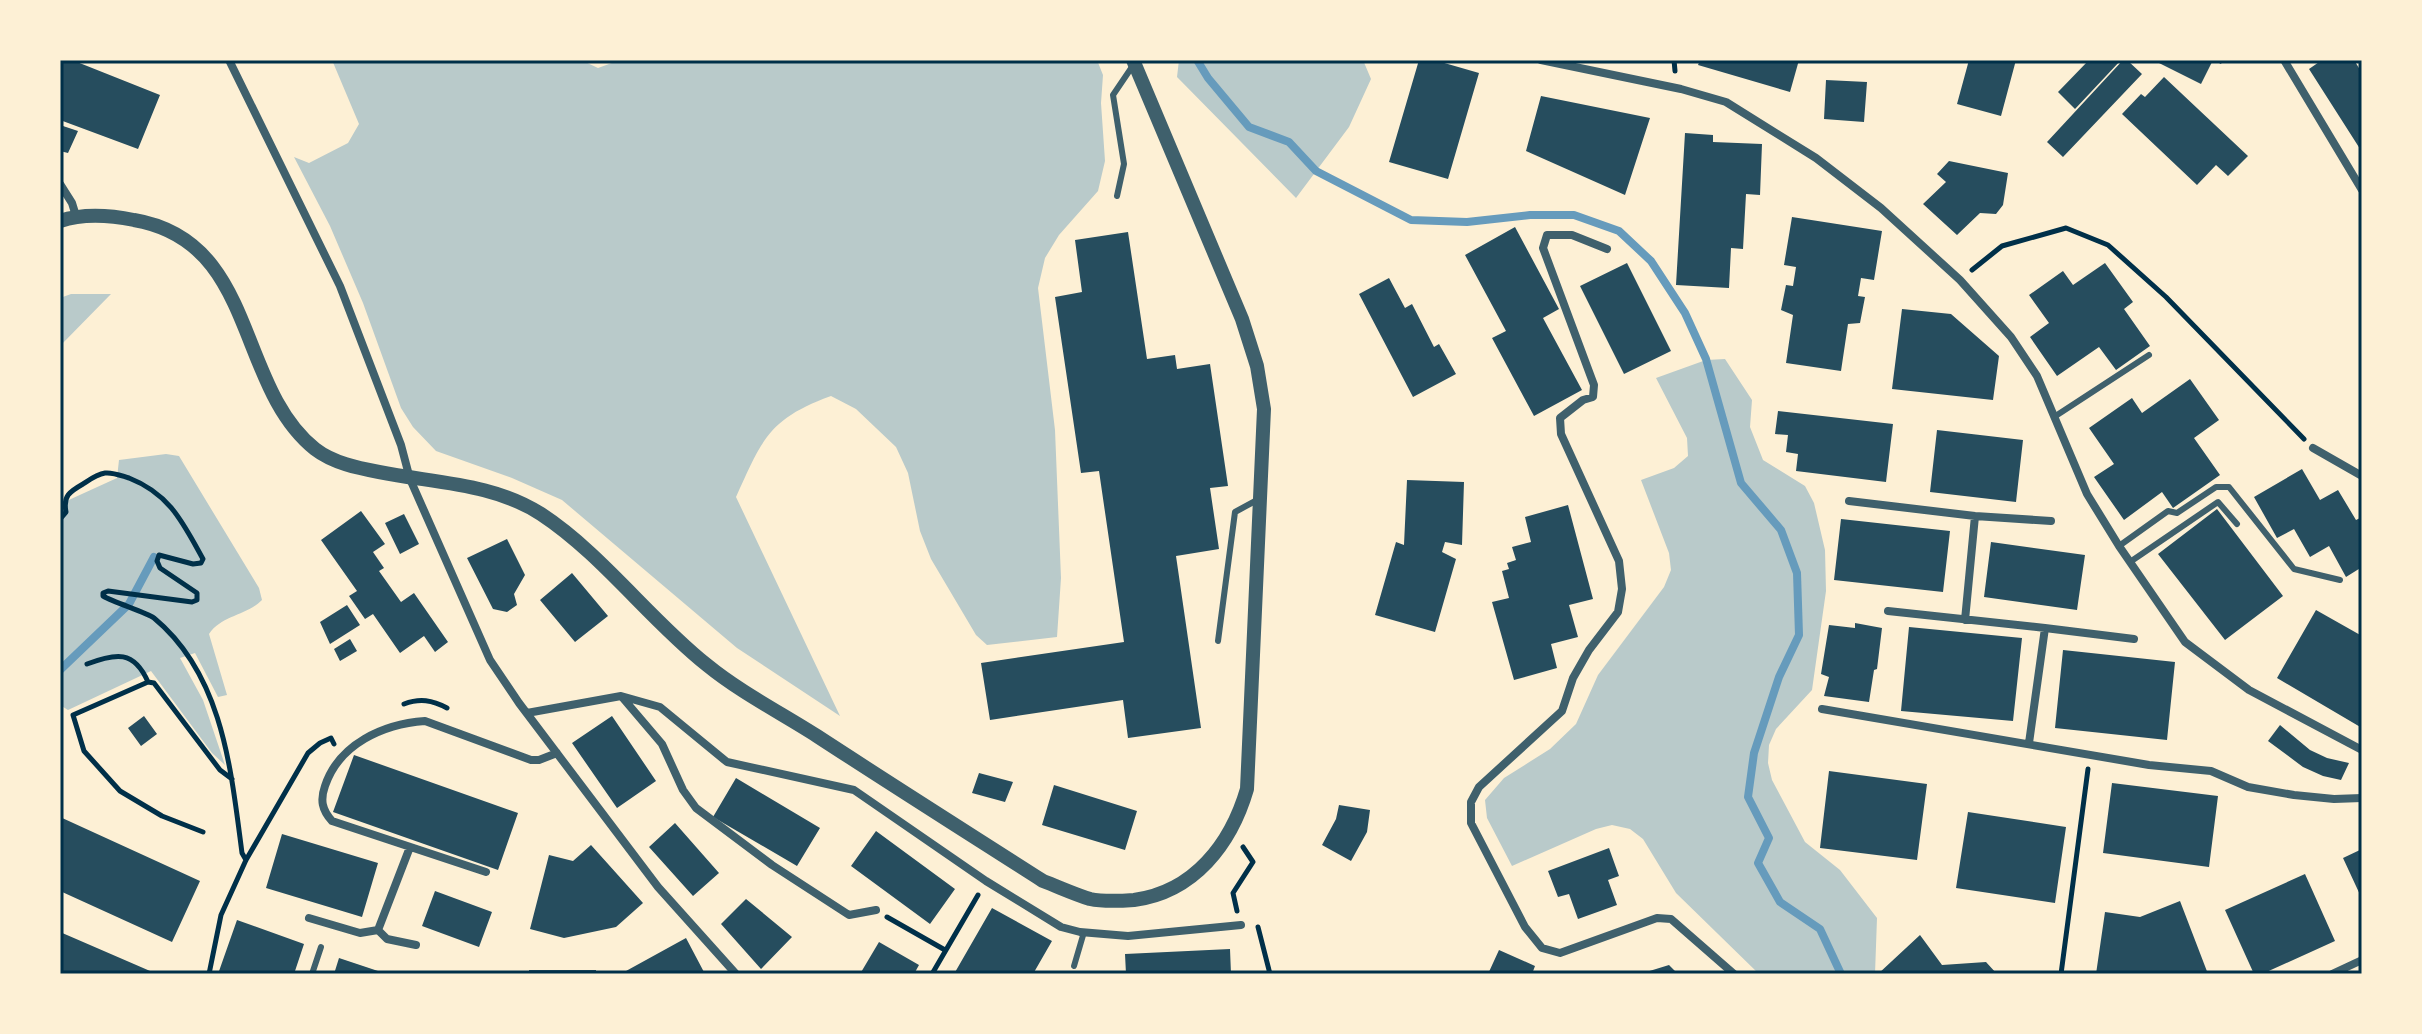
<svg xmlns="http://www.w3.org/2000/svg" width="2422" height="1034" font-family="'Varela Round',sans-serif">
  <style>
    .green { fill: #b9caca }
    .lines { fill: none; stroke-linecap: round; stroke-linejoin: round }
    .stream { stroke: #669bbc; stroke-width: 8 }
    .building { fill: #264d5e }
    .path { stroke: #003049; stroke-width: 5 }
    .service { stroke: #3f606c; stroke-width: 6 }
    .minor { stroke: #3f606c; stroke-width: 8 }
    .tertiary { stroke: #3f606c; stroke-width: 14 }
    .neatline { fill: none; stroke: #003049; stroke-width: 3 }
  </style>
  <rect width="100%" height="100%" fill="#fdf0d5"/>
  <path class="green" d="M332,60H581L598,68L620,60H1097L1103,75L1101,103L1105,161L1098,191L1059,235L1045,258L1038,288L1055,430L1061,578L1057,637L987,645L976,635L931,559L920,531L908,473L896,447L856,409L831,396C768,419 762,440 736,497L840,716L737,648L562,500L512,478L436,451L413,427L401,408L363,303L330,226L294,157L309,163L348,143L359,124Z
    M1179,60H1363L1371,79L1349,127L1296,198L1177,77Z
    M71,294H111L60,346V298Z
    M1706,360L1725,359L1752,400L1750,427L1763,460L1805,486L1814,503L1825,550L1826,591L1812,690L1776,729L1769,745L1768,763L1772,780L1805,842L1840,870L1877,918L1875,974H1759L1676,893L1643,839L1630,829L1612,825L1596,829L1512,866L1487,818L1485,800L1504,778L1550,749L1576,724L1598,675L1664,587L1671,570L1669,553L1641,480L1674,468L1688,456L1687,438L1656,378Z
    M166,454L179,456L259,588L262,600C246,616 222,615 209,634L227,695L218,697L195,653L180,658L203,700L225,765L212,753L151,671L68,710L60,705V504L117,478L119,460Z"/>
  <g class="lines">
    <path class="stream" d="M1197,60L1208,78L1249,127L1289,142L1316,171L1411,220L1467,222L1530,215H1574L1619,231L1651,261L1685,313L1706,359L1741,483L1781,530L1797,573L1799,635L1779,677L1754,753L1748,797L1769,838L1758,863L1780,902L1820,929L1841,974
      M60,670L129,604L154,557"/>
  </g>
  <path class="building" d="M60,60H72L160,95L138,149L60,120Z
    M1419,60H1434L1479,73L1448,179L1389,162Z
    M1700,60H1799L1790,92L1698,65Z
    M1969,60H2016L2001,116L1957,104Z
    M2089,60H2121L2075,109L2058,92Z
    M2123,60H2127L2142,74L2063,157L2047,142Z
    M2153,60H2223L2221,64L2213,60L2201,84Z
    M2322,60H2354L2362,73V152L2309,69Z
    M2164,77L2248,156L2228,176L2216,165L2197,185L2122,114L2141,94L2145,97Z
    M1826,80L1867,82L1864,122L1824,119Z
    M1541,96L1650,118L1625,195L1526,151Z
    M60,125L78,131L68,153L60,151Z
    M1685,133L1713,135V142L1762,144L1760,195L1746,194L1743,249L1731,248L1729,288L1676,285Z
    M1949,161L2008,173L2003,205L1996,214L1980,213L1957,235L1923,204L1946,182L1937,174Z
    M1792,217L1882,231L1874,280L1861,278L1858,296L1865,297L1860,323L1848,324L1841,371L1786,363L1793,315L1781,310L1786,285L1793,286L1796,267L1784,265Z
    M1515,227L1559,309L1543,318L1582,390L1534,416L1492,338L1506,331L1465,255Z
    M1128,232L1147,359L1175,355L1177,369L1210,364L1228,486L1210,488L1219,549L1176,556L1201,728L1128,738L1123,700L990,720L981,663L1124,642L1099,471L1081,473L1055,297L1082,292L1075,240Z
    M1627,263L1671,351L1624,374L1580,286Z
    M2105,263L2133,302L2124,309L2150,346L2116,370L2099,347L2057,376L2030,337L2049,323L2029,295L2063,271L2073,285Z
    M1389,278L1405,308L1412,304L1434,347L1439,344L1456,374L1413,397L1359,294Z
    M1902,309L1951,314L1999,356L1993,400L1892,389Z
    M2190,379L2219,420L2194,438L2220,475L2173,508L2162,492L2124,520L2094,477L2114,464L2089,428L2132,398L2142,413Z
    M1778,411L1893,424L1886,482L1796,471L1798,454L1786,452L1788,435L1775,434Z
    M1937,430L2023,440L2016,502L1930,492Z
    M2302,469L2320,500L2338,490L2356,520L2362,517V567L2346,577L2329,546L2310,557L2294,529L2277,538L2254,497Z
    M1407,480L1464,482L1462,545L1445,542L1442,552L1456,559L1435,632L1375,615L1396,542L1404,545Z
    M1568,505L1593,599L1569,605L1578,637L1551,644L1557,668L1514,680L1492,602L1509,598L1502,571L1509,569L1507,563L1516,560L1512,547L1531,542L1525,517Z
    M2217,509L2283,596L2225,640L2158,554Z
    M361,511L385,544L373,552L384,568L379,571L401,602L414,593L448,642L435,652L424,636L400,653L373,614L365,619L349,596L357,591L321,540Z
    M404,514L419,544L400,554L385,523Z
    M1841,519L1950,531L1943,592L1834,580Z
    M507,539L525,575L514,594L517,605L507,612L493,609L467,558Z
    M1991,542L2085,555L2077,610L1984,597Z
    M572,573L608,616L575,642L540,600Z
    M347,605L360,625L330,644L320,622Z
    M2316,610L2362,636V728L2277,678Z
    M1855,623L1882,628L1877,669L1874,670L1869,702L1824,696L1829,677L1821,674L1829,625L1855,628Z
    M1909,627L2022,638L2013,721L1901,711Z
    M350,639L357,651L340,661L334,649Z
    M2063,650L2175,662L2167,740L2055,728Z
    M144,716L157,734L141,746L128,728Z
    M612,716L656,781L617,808L572,743Z
    M2280,725L2310,750L2327,758L2349,763L2341,780L2323,776L2303,767L2268,741Z
    M354,755L518,813L498,870L333,812Z
    M1829,771L1927,784L1917,860L1820,848Z
    M979,773L1013,782L1005,802L972,793Z
    M736,778L820,828L797,866L713,817Z
    M2112,783L2218,796L2209,867L2103,853Z
    M1054,785L1137,811L1125,850L1042,825Z
    M1339,805L1370,810L1367,832L1351,861L1322,845L1336,819Z
    M1968,812L2066,827L2055,903L1956,888Z
    M60,817L200,881L172,942L60,891Z
    M675,823L719,873L693,896L649,847Z
    M876,831L955,889L930,924L851,866Z
    M282,834L378,863L362,917L266,888Z
    M591,845L643,903L616,927L564,938L530,929L549,855L573,861Z
    M1609,848L1619,876L1608,880L1617,905L1578,919L1569,894L1558,897L1548,871Z
    M2362,849V899L2343,858Z
    M2305,874L2335,941L2262,974H2254L2225,910Z
    M435,891L492,912L479,947L422,926Z
    M746,899L792,937L761,969L721,924Z
    M2180,901L2208,974H2096L2105,912L2140,917Z
    M992,908L1052,941L1033,974H954Z
    M237,920L304,944L294,974H218Z
    M60,932L157,974H60Z
    M1920,935L1942,965L1986,962L1997,974H1878Z
    M686,938L705,974H627L626,971Z
    M879,942L919,965L914,974H860Z
    M1230,949L1231,974H1126L1125,954Z
    M1499,950L1535,966L1532,974H1488Z
    M339,958L384,973V974H334Z
    M1669,965L1678,974H1643V973Z
    M529,970H596V974H529Z"/>
  <g class="lines">
    <path class="path" d="M1674,60L1675,71
      M1972,270L2002,246L2066,228L2108,245L2166,297L2304,439
      M60,519L66,512C63,496 69,492 83,484C89,480 97,474 105,473C113,472 122,476 129,478C170,494 183,523 203,559L201,563L193,564L159,555L157,561L160,568L197,593V600L192,602L108,591L103,593V596C115,603 146,612 154,618C223,675 231,770 242,853L246,860
      M87,664C116,653 134,650 148,682
      M404,704C420,698 432,700 447,708
      M203,832L162,816L120,791L84,751L73,715L148,682L154,683L220,770L232,779
      M1237,911L1233,893L1253,862L1243,847
      M887,917L945,950
      M1258,927L1270,974
      M209,974L221,915L246,860L308,753L320,743L331,738L334,744
      M932,974L978,895
      M2061,974L2088,769"/>
    <path class="service" d="M1117,196L1124,164L1113,95L1134,64
      M2054,417L2149,355
      M2119,546L2168,511L2177,513L2216,487H2229L2294,569L2340,580
      M2130,562L2218,502L2237,524
      M1218,641L1235,512L1259,499
      M1074,966L1084,932
      M312,974L321,947"/>
    <path class="minor" d="M229,60L340,286L401,445L410,479L490,660L519,703L658,887L736,974
      M1541,60L1681,89L1726,102L1816,158L1881,208L1960,280L2011,337L2037,376L2087,494L2119,546L2185,642L2249,690L2362,750
      M2284,60L2362,190
      M60,184L72,203L76,216
      M1607,249L1572,235H1547L1543,248L1594,385L1593,397L1583,400L1560,418L1561,434L1619,561L1622,589L1618,612L1589,650L1573,678L1562,711L1479,787L1471,802V823L1525,927L1542,948L1560,953L1657,918L1671,919L1734,974
      M2313,448L2362,476
      M1849,501L1975,516L2051,521
      M1888,611L2045,628L2029,743
      M1965,620L1975,516
      M2045,628L2134,639
      M622,697L662,744L683,790L696,808L772,865L849,915L876,910
      M1822,709L2149,765L2211,771L2248,787L2294,795L2334,799L2362,798
      M527,713L621,696L660,707L727,762L854,790L986,881L1061,927L1080,932L1128,936L1241,925
      M486,872L332,821C322,810 320,800 325,786C339,744 383,724 425,721L531,760H539L557,753
      M309,918L360,933L378,930L410,847
      M378,930L387,939L416,945
      M2332,974L2362,960"/>
    <path class="tertiary" d="M60,221C84,213 109,215 134,220C258,241 235,385 315,449C333,463 358,468 379,472C434,483 493,483 541,514C602,554 650,620 707,665C740,692 781,713 817,736C892,785 968,833 1043,881C1059,887 1074,894 1090,899C1104,902 1120,901 1134,900C1194,892 1231,844 1247,789L1264,409L1257,366L1242,319L1133,60"/>
  </g>
  <rect width="2422" height="1034" fill="none" stroke="#fdf0d5" stroke-width="124"/>
  <rect x="62" y="62" width="2298" height="910" class="neatline"/>
</svg>
